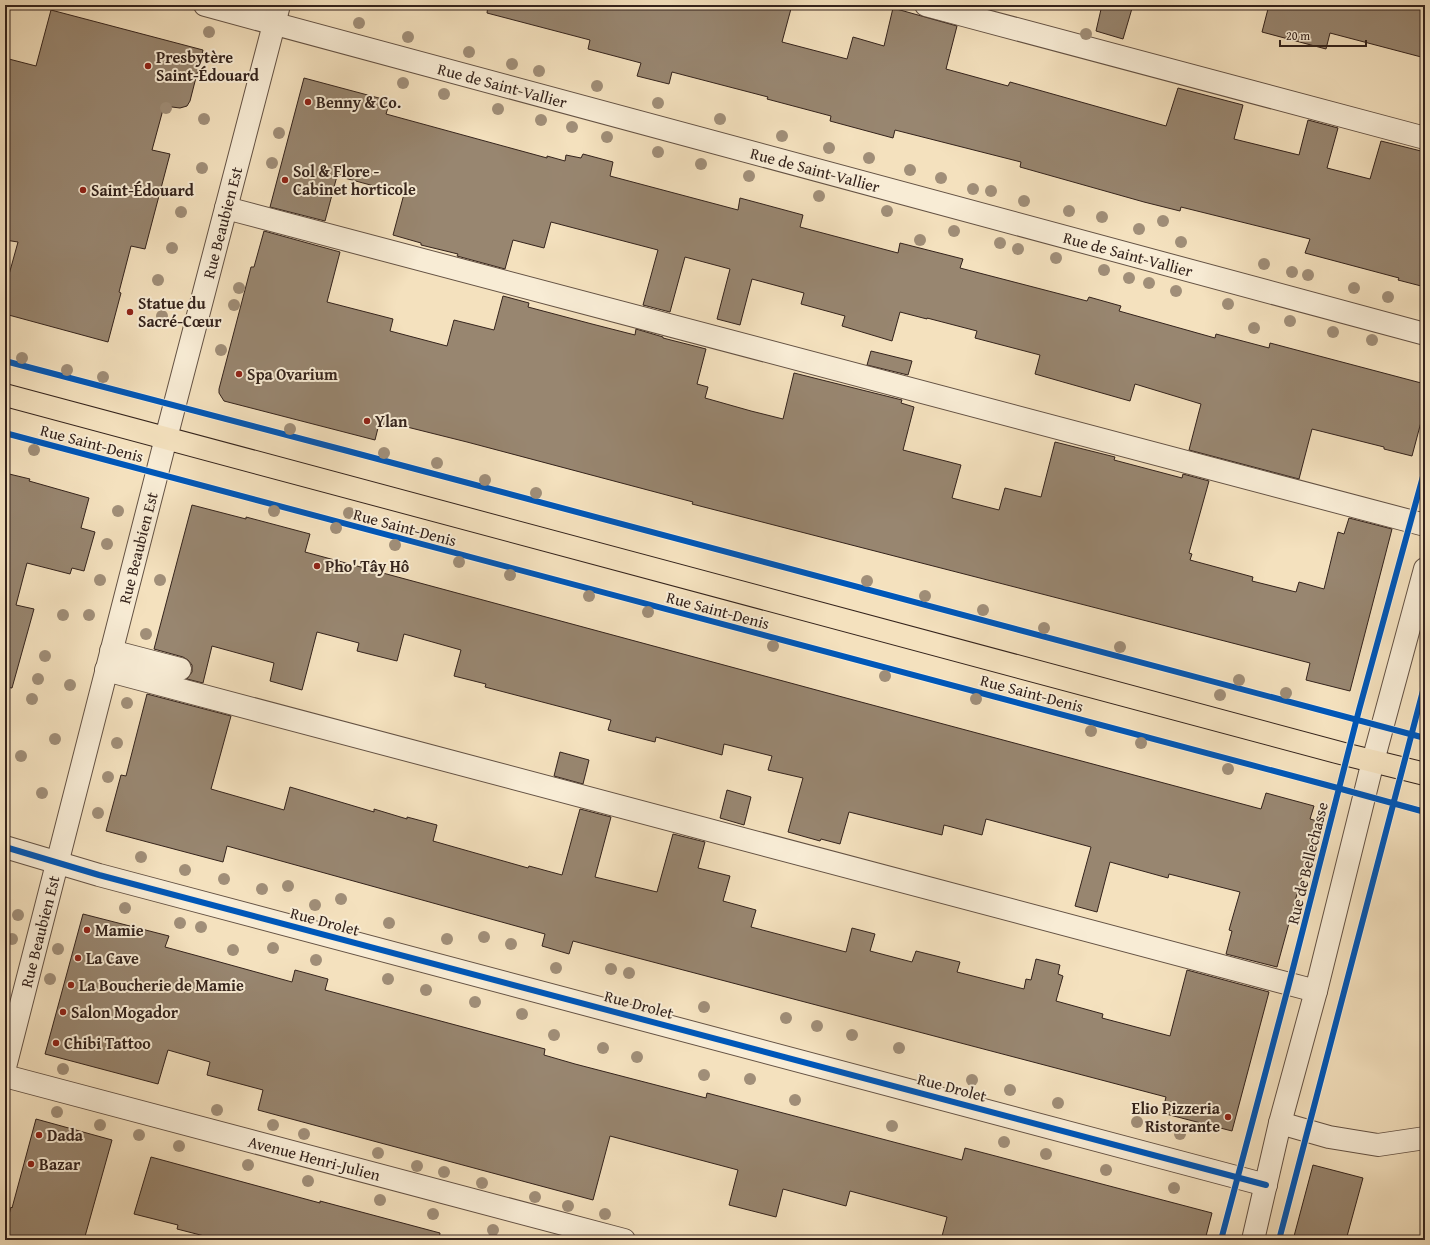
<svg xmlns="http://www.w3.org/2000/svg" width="1430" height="1245" font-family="'Gentium Book Plus',serif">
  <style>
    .building { fill: #988670; stroke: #34231c }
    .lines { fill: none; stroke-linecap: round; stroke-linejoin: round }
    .minor-casing { stroke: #645244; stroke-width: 24 }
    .major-casing { stroke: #34231c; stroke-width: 24 }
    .minor { stroke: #f8ecd5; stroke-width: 22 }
    .major { stroke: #f4e1be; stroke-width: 22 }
    .cycleway-casing { stroke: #f8ecd5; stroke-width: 8 }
    .cycleway { stroke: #0057b8; stroke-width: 6 }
    .tree { fill: #a08e78 }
    .poi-dot { fill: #8f2418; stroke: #f8ecd5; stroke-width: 1.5 }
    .labels { text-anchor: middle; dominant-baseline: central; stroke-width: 4; stroke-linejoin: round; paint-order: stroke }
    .poi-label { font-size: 16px; font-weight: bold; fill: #34231c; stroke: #f8ecd5; text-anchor: start }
    .street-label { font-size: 16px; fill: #34231c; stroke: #f8ecd5 }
  </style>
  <rect width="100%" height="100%" fill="#f4e1be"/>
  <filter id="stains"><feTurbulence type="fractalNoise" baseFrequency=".005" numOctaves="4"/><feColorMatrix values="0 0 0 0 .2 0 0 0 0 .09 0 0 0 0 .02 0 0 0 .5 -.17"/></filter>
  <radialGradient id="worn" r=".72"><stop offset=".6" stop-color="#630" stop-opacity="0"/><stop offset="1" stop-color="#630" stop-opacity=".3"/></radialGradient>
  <path class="building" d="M488 5H792L782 42 847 59 853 37 884 46 893 8 957 26 946 69 1008 86 1010 82 1166 126 1178 88 1243 105 1234 139 1299 155 1308 120 1338 128 1327 168 1370 179 1381 141 1425 152V287L1398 280 1399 278 1305 253 1310 239 1181 207 1180 211 1144 202 1020 167 1021 162 895 130 893 138 830 121 831 116 767 99 768 97 672 72 669 84 637 76 641 63 588 49 590 40 487 13Z
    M1102 5H1133L1123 39 1096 31Z
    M1269 5H1425V58L1330 33 1326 49 1262 32Z
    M51 10 203 50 190 101 187 106 180 108 164 106 152 150 170 154 145 249 131 246 119 292 121 293 108 342 5 314V289L18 242 5 240V58L36 66Z
    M304 78 390 101 386 114 547 158V156L565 161 566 155 581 158 583 154 613 162 610 176 738 210 740 198 803 215 800 227 898 253 900 243 963 259 960 268 1087 301 1089 297 1121 306 1119 311 1215 338 1216 334 1269 348 1270 343 1425 384V407L1412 456 1384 449V447L1312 429 1299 479 1189 450 1201 404 1135 384 1130 401 1035 374 1040 355 975 338 977 331 927 318V319L900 312 892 341 842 326 845 316 801 304 804 293 752 279 740 325 717 319 730 269 685 257 670 312 643 305 658 250 551 222 544 248 513 240 505 269 457 256 458 254 421 245V243L393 235 404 194 337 176 325 221 270 207Z
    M264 231 340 252 327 302 393 319 390 331 447 346 454 320 494 330 503 296 529 303 528 307 592 324 635 335 636 329 663 337V338L706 349 697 384 708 387 705 398 751 411 783 419 794 373 902 400 901 403 914 407 903 450 961 465 952 498 999 510 1005 488 1041 497 1055 442 1115 457 1114 460 1182 478 1183 474 1209 481 1189 553 1192 554 1190 560 1253 577 1252 581 1296 592 1299 582 1324 589 1338 532 1344 534 1349 518 1392 529 1350 691 1306 680 1310 663 735 515 692 504 693 502 467 442 391 423 390 427 379 424 375 440 224 401 219 393V389L251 267H254Z
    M871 351 912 361 908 375 867 365Z
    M5 473 30 479 29 481 89 498 81 528 95 532 84 571 72 568 70 574 27 563 16 605 34 609 12 688 5 687Z
    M192 505 246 519V517L310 534 305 552 846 698 1261 809 1266 793 1314 806 1310 819 1317 821 1277 967 1226 954 1232 931 1229 930 1240 892 1169 874 1168 878 1110 862 1097 912 1075 906 1091 847 986 819 982 835 944 825 942 835 849 812 840 844 821 839 820 841 788 832 803 778 768 770 772 756 724 744 722 755 656 737 655 742 608 730 611 720 485 687 486 684 454 676 461 650 404 634 397 661 357 651 359 643 317 632 302 690 270 681 274 663 212 646 203 683 187 679 192 672V665L188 660 183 657 154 649Z
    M147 694 231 716 211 789 284 810 290 787 374 812V809L407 819V817L437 825 433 841 528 868 529 866 562 875 580 809 611 817 595 877 657 892 673 834 705 842 698 868 730 876 723 901 756 910 751 927 846 952 852 928 875 934 870 951 912 962 916 951 960 962 957 972 1024 989 1026 979 1031 980 1036 959 1060 965 1058 974 1063 976 1056 1001 1103 1014 1102 1018 1170 1036 1187 970 1269 992 1232 1131 1162 1113 1166 1097 573 941 569 954 542 946 545 934 227 846 223 862 106 831 121 775 126 776Z
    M560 752 589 760 583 784 554 776Z
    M727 790 751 797 744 825 720 818Z
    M83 914 169 936 165 947 198 956 292 982 295 970 328 979 325 990 545 1049 544 1055 575 1064 706 1098 707 1093 962 1160 965 1148 1212 1213 1205 1240H941L947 1217 850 1191 846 1206 783 1189 776 1217 729 1205 738 1170 610 1136 593 1200 258 1110 263 1090 207 1075 210 1062 168 1050 158 1084 45 1054Z
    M36 1119 112 1140 84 1240H5V1230L11 1207 12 1208Z
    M151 1157 320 1203V1201L440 1233 439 1240H220L177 1229 178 1225 134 1214Z
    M1313 1165 1363 1178 1346 1240H1293Z"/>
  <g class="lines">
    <defs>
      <g id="minor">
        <path id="s1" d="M205 5 1425 334"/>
        <path d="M926 5 1425 138"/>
        <path d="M226 208 1425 525"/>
        <path d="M111 651 180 669"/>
        <path d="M106 670 1316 991"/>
        <path d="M5 847 99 875 1266 1185"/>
        <path id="s2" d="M5 1067 166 438 279 5"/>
        <path id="s3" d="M5 1076 624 1240"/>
        <path d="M1280 1123 1329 1137 1378 1145 1425 1138"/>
        <path d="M1253 1240 1280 1123 1316 991 1373 761 1425 569"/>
      </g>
      <path id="major" d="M5 395 1348 755 1425 774"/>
    </defs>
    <use href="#minor" class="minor-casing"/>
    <use href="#major" class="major-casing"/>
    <use href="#minor" class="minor"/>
    <use href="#major" class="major"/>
    <defs>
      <path id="cycleway" d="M5 361 344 450 1425 738
        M5 433 1334 787 1425 812
        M5 847 99 875 1266 1185
        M1221 1240 1289 984 1359 710 1425 469
        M1279 1240 1425 683"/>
    </defs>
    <use href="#cycleway" class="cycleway-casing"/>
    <use href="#cycleway" class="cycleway"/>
  </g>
  <g class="tree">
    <circle cx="359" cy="23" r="6"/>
    <circle cx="209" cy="32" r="6"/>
    <circle cx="1086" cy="34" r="6"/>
    <circle cx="408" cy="37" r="6"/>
    <circle cx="469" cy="52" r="6"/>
    <circle cx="512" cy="64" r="6"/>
    <circle cx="539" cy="71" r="6"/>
    <circle cx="403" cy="83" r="6"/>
    <circle cx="597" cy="86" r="6"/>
    <circle cx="444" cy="94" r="6"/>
    <circle cx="658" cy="103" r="6"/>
    <circle cx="166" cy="108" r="6"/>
    <circle cx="498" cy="109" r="6"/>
    <circle cx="204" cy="119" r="6"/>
    <circle cx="720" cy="119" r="6"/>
    <circle cx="541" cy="120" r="6"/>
    <circle cx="572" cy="127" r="6"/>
    <circle cx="279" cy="133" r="6"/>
    <circle cx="782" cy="136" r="6"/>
    <circle cx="607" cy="137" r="6"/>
    <circle cx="829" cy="148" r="6"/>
    <circle cx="658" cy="152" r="6"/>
    <circle cx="869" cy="158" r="6"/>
    <circle cx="272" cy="163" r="6"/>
    <circle cx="701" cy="164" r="6"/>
    <circle cx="202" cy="168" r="6"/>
    <circle cx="910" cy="170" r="6"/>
    <circle cx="749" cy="176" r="6"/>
    <circle cx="941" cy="178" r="6"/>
    <circle cx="973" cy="189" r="6"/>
    <circle cx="991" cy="191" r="6"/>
    <circle cx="819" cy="196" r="6"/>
    <circle cx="1024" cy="201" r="6"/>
    <circle cx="887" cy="211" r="6"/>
    <circle cx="1069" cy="211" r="6"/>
    <circle cx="181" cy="212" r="6"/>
    <circle cx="1102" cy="217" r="6"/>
    <circle cx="1163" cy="221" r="6"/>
    <circle cx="1139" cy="229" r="6"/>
    <circle cx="954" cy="231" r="6"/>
    <circle cx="920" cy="240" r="6"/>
    <circle cx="1181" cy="242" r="6"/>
    <circle cx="1000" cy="243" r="6"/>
    <circle cx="172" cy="248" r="6"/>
    <circle cx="1018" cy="249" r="6"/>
    <circle cx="1056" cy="258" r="6"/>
    <circle cx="1264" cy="264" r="6"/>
    <circle cx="1104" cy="270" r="6"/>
    <circle cx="1292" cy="272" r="6"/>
    <circle cx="1308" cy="275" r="6"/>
    <circle cx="1129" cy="278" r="6"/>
    <circle cx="158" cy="280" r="6"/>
    <circle cx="1149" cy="283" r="6"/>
    <circle cx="239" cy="288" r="6"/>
    <circle cx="1354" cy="288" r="6"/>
    <circle cx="1176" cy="291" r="6"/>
    <circle cx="1388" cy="297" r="6"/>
    <circle cx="1228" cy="304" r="6"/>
    <circle cx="234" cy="305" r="6"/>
    <circle cx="162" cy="316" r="6"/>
    <circle cx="1290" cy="321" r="6"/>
    <circle cx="1254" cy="328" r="6"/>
    <circle cx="1333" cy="332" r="6"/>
    <circle cx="1372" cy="340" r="6"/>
    <circle cx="221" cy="350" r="6"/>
    <circle cx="22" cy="358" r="6"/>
    <circle cx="67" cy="370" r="6"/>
    <circle cx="103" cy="377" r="6"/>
    <circle cx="290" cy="429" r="6"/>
    <circle cx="34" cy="450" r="6"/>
    <circle cx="384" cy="453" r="6"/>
    <circle cx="437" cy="463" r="6"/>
    <circle cx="485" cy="480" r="6"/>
    <circle cx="536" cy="493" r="6"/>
    <circle cx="118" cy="511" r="6"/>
    <circle cx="274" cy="511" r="6"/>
    <circle cx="349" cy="513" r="6"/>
    <circle cx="336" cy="528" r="6"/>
    <circle cx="107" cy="544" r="6"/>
    <circle cx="395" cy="545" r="6"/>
    <circle cx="459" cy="562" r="6"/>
    <circle cx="510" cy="575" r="6"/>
    <circle cx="100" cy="580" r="6"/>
    <circle cx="160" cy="580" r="6"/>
    <circle cx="867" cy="581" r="6"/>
    <circle cx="589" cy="596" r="6"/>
    <circle cx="925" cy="596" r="6"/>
    <circle cx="983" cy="610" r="6"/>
    <circle cx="648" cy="612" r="6"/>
    <circle cx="63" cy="615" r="6"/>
    <circle cx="89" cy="615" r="6"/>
    <circle cx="1044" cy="628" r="6"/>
    <circle cx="146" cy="634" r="6"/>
    <circle cx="773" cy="646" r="6"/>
    <circle cx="1120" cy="647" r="6"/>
    <circle cx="45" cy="656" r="6"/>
    <circle cx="885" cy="676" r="6"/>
    <circle cx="38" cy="679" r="6"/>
    <circle cx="1239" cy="680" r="6"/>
    <circle cx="70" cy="685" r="6"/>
    <circle cx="1286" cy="693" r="6"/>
    <circle cx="1220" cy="695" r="6"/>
    <circle cx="32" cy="699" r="6"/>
    <circle cx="976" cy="699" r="6"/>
    <circle cx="127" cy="703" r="6"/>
    <circle cx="1091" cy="731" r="6"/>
    <circle cx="55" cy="739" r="6"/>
    <circle cx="117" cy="743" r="6"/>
    <circle cx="1141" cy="743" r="6"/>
    <circle cx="21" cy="756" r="6"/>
    <circle cx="1228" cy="769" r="6"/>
    <circle cx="108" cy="777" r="6"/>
    <circle cx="42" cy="793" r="6"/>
    <circle cx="98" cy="813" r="6"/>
    <circle cx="141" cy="857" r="6"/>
    <circle cx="185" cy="870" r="6"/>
    <circle cx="224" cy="879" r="6"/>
    <circle cx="288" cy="886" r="6"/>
    <circle cx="262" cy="889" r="6"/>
    <circle cx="341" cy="899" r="6"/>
    <circle cx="315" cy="905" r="6"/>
    <circle cx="125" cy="908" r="6"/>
    <circle cx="18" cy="915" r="6"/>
    <circle cx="180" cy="923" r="6"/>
    <circle cx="389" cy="923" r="6"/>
    <circle cx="201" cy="927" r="6"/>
    <circle cx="484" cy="937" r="6"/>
    <circle cx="12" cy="939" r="6"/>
    <circle cx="447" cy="939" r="6"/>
    <circle cx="511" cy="944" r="6"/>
    <circle cx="273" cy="948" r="6"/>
    <circle cx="58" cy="949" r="6"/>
    <circle cx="233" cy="950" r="6"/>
    <circle cx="316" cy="960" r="6"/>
    <circle cx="556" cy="968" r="6"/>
    <circle cx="611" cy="969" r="6"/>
    <circle cx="629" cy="973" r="6"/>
    <circle cx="50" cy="979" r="6"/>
    <circle cx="388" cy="979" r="6"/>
    <circle cx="426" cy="990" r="6"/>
    <circle cx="475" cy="1002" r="6"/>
    <circle cx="704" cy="1007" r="6"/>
    <circle cx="522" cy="1014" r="6"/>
    <circle cx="786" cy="1018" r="6"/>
    <circle cx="817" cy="1026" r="6"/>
    <circle cx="554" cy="1035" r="6"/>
    <circle cx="852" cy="1035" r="6"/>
    <circle cx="603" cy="1048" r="6"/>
    <circle cx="899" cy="1048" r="6"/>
    <circle cx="637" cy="1057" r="6"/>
    <circle cx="63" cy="1069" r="6"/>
    <circle cx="704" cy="1075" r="6"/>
    <circle cx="750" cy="1079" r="6"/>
    <circle cx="972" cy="1080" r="6"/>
    <circle cx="1010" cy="1090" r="6"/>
    <circle cx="795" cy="1100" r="6"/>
    <circle cx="1058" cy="1103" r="6"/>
    <circle cx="217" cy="1110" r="6"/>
    <circle cx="57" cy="1112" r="6"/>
    <circle cx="1137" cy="1122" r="6"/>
    <circle cx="100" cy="1125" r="6"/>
    <circle cx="273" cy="1125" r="6"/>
    <circle cx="892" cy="1126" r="6"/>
    <circle cx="304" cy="1134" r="6"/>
    <circle cx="1180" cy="1134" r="6"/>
    <circle cx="139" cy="1135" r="6"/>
    <circle cx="1004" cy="1142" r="6"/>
    <circle cx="179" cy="1146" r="6"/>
    <circle cx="378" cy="1153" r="6"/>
    <circle cx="1046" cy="1154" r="6"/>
    <circle cx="248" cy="1165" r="6"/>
    <circle cx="417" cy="1166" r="6"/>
    <circle cx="1106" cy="1170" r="6"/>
    <circle cx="444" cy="1172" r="6"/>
    <circle cx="308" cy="1181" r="6"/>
    <circle cx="482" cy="1183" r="6"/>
    <circle cx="1174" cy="1188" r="6"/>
    <circle cx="535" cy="1197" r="6"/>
    <circle cx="380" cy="1200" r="6"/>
    <circle cx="568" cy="1206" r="6"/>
    <circle cx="433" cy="1214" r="6"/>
    <circle cx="605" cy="1214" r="6"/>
    <circle cx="493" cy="1230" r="6"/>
  </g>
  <g class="poi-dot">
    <circle cx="148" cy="66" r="4"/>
    <circle cx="308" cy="102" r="4"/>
    <circle cx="285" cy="180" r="4"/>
    <circle cx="83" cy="190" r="4"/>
    <circle cx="130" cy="312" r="4"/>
    <circle cx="239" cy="374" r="4"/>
    <circle cx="367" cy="421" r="4"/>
    <circle cx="317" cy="566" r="4"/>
    <circle cx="87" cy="930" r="4"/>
    <circle cx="78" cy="958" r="4"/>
    <circle cx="71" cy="985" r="4"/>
    <circle cx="63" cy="1012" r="4"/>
    <circle cx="56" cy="1043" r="4"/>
    <circle cx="1228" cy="1117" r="4"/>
    <circle cx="39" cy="1135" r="4"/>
    <circle cx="31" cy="1164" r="4"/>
  </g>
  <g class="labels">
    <g class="poi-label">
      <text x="156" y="57">Presbytère<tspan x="156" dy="18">Saint-Édouard</tspan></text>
      <text x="316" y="102">Benny &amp; Co.</text>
      <text x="293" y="171">Sol &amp; Flore -<tspan x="293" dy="18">Cabinet horticole</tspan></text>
      <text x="91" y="190">Saint-Édouard</text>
      <text x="138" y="303">Statue du<tspan x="138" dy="18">Sacré-Cœur</tspan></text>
      <text x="247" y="374">Spa Ovarium</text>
      <text x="375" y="421">Ylan</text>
      <text x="325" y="566">Pho' Tây Hô</text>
      <text x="95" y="930">Mamie</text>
      <text x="86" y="958">La Cave</text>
      <text x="79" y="985">La Boucherie de Mamie</text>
      <text x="71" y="1012">Salon Mogador</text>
      <text x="64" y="1043">Chibi Tattoo</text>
      <text x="1220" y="1108" text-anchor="end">Elio Pizzeria<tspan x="1220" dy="18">Ristorante</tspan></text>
      <text x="47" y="1135">Dada</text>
      <text x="39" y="1164">Bazar</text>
    </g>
    <g class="street-label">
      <text stroke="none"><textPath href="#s1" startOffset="308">Rue de Saint-Vallier</textPath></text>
      <text stroke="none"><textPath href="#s1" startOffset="632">Rue de Saint-Vallier</textPath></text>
      <text stroke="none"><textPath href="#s2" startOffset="872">Rue Beaubien Est</textPath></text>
      <text stroke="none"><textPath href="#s1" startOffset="956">Rue de Saint-Vallier</textPath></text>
      <text transform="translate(92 443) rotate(15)">Rue Saint-Denis</text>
      <text transform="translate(405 527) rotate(15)">Rue Saint-Denis</text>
      <text stroke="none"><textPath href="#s2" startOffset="536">Rue Beaubien Est</textPath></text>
      <text transform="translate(718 610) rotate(15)">Rue Saint-Denis</text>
      <text transform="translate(1032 693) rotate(15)">Rue Saint-Denis</text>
      <text transform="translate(1307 863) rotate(-76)">Rue de Bellechasse</text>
      <text transform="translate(325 921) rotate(15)">Rue Drolet</text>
      <text stroke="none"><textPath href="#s2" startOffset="140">Rue Beaubien Est</textPath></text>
      <text transform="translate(639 1004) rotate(15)">Rue Drolet</text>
      <text transform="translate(952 1087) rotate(15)">Rue Drolet</text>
      <text stroke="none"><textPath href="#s3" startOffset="320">Avenue Henri-Julien</textPath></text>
    </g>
  </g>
  <rect width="1430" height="1245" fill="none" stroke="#f4e1be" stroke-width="20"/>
  <rect x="6" y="6" width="1418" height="1233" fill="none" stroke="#34231c" stroke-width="2"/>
  <rect x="10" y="10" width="1410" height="1225" fill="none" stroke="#34231c"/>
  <path d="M1280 40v6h86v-6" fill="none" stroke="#34231c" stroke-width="2"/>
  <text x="1286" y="40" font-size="12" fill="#34231c" stroke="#f8ecd5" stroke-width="3" paint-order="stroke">20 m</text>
  <rect width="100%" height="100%" filter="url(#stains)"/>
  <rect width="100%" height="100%" fill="url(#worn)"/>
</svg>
